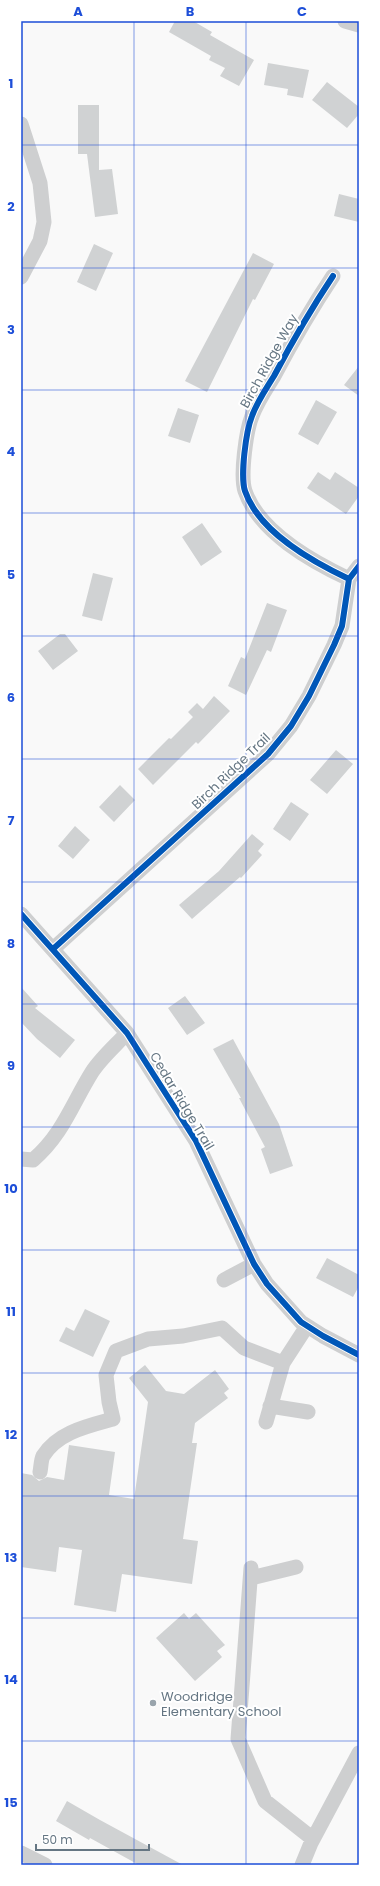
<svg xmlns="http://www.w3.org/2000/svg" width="380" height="1886" font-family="Poppins,sans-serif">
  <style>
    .building { fill: #d0d2d3 }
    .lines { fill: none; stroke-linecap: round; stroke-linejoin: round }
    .minor { stroke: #cecfd0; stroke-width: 15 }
    .cycleway-casing { stroke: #fff; stroke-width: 8 }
    .cycleway { stroke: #0057b8; stroke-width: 6 }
    .grid { fill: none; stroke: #1d4ed8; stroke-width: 1; stroke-opacity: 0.55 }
    .poi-dot { fill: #99a4ac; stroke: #fff; stroke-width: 1.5 }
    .labels { text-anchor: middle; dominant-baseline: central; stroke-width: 4; stroke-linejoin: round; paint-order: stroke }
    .street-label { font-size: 13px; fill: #657683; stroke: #fff }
    .poi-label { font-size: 13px; fill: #657683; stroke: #fff; text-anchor: start }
    .neatline { fill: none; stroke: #1d4ed8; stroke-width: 1.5 }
    .grid-label { font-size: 13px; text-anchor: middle; font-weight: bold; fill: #1d4ed8 }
  </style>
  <rect width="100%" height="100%" fill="#f9f9f9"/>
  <path class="building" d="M175 21H193L212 32 210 35 254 60 239 86 220 76 225 68 209 60 211 56 169 32Z
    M268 63 309 70 303 98 287 95 288 89 264 85Z
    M327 82 359 107V114L347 128 312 100Z
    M78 105H99V170L112 169 118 214 95 217 87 154H78Z
    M339 194 359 199V222L334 216Z
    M94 244 113 253 96 291 77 282Z
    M253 253 274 264 255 300 253 299 207 392 185 381Z
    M359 366V396L344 385Z
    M316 400 337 412 318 445 298 434Z
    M178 408 199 415 190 443 168 436Z
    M318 472 330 480 335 472 359 488V496L346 514 307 488Z
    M202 523 222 552 201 566 182 537Z
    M93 573 113 578 102 621 82 616Z
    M267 603 287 610 271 652 267 650 246 695 228 686 241 657 245 659Z
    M60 634H65L78 651 53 670 38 651Z
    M214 696 230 711 198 744 196 742 153 785 138 769 169 738 171 739 193 717 188 712 197 703 203 709Z
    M336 750 353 764 327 794 310 780Z
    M120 785 135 800 114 822 99 807Z
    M291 802 309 814 290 841 273 829Z
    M75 826 90 840 73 859 58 846Z
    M252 834 264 844 258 851 262 855 241 878 240 877 192 919 179 905 219 871Z
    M21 987 38 1006 35 1008 75 1040 60 1058 37 1039 21 1022Z
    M185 996 205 1023 187 1035 168 1008Z
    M233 1039 279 1124 293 1166 270 1174 261 1149 265 1147 239 1098H241L213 1049Z
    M327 1258 359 1275V1286L353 1297 316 1278Z
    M85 1309 110 1321 93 1357 59 1341 66 1327 74 1331Z
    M145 1365 166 1391 184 1394 215 1370 229 1389 224 1393 228 1398 195 1423 192 1443H197L183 1539 198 1541 192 1584 122 1574 116 1612 74 1605 82 1550 59 1547 56 1572 21 1567V1473L32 1475 39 1481 47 1477 64 1480 69 1445 115 1452 109 1495 134 1499 148 1402 129 1378Z
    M184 1613 189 1619 196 1613 225 1645 217 1651 222 1657 195 1681 156 1638Z
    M67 1801 100 1820 183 1865H139L90 1838 89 1840 56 1821Z"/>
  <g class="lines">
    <path class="minor" d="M345 21 359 25
      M21 124 40 183 44 222 40 241 21 277
      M333 276C311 309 292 342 274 376 266 389 257 402 252 416 246 431 240 476 245 491 259 532 311 561 349 579
      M21 914 127 1033 196 1141 254 1264 267 1284 301 1322 323 1336 359 1355
      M53 949 268 754 291 726 309 696 334 645 342 626 349 579 359 566
      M21 1159 33 1160C63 1134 72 1104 92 1072 101 1058 116 1045 127 1033
      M224 1280 254 1264
      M270 1406 308 1412
      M266 1422 283 1363 307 1326
      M40 1472C41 1467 41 1460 43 1456 58 1432 88 1426 113 1419L109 1402 106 1375 116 1351 148 1339 183 1336 222 1328 244 1348 283 1363
      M251 1568 238 1739 265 1801 313 1839
      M251 1578 296 1567
      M21 1853 45 1865
      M302 1865 311 1843 359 1753"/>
    <defs>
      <path id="cycleway" d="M333 276C311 309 292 342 274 376 266 389 257 402 252 416 246 431 240 476 245 491 259 532 311 561 349 579
        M21 914 127 1033 196 1141 254 1264 267 1284 301 1322 323 1336 359 1355
        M53 949 268 754 291 726 309 696 334 645 342 626 349 579 359 566"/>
    </defs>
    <use href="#cycleway" class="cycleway-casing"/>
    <use href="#cycleway" class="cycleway"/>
  </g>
  <path class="grid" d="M134 21V1865M246 21V1865M21 145H359M21 268H359M21 390H359M21 513H359M21 636H359M21 759H359M21 882H359M21 1004H359M21 1127H359M21 1250H359M21 1373H359M21 1496H359M21 1618H359M21 1741H359"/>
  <circle class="poi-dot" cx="153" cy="1703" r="4"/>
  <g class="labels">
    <g class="street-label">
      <text transform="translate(269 361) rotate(-61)">Birch Ridge Way</text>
      <text transform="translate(231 771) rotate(-44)">Birch Ridge Trail</text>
      <text transform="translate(182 1101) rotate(59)">Cedar Ridge Trail</text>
    </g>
    <g class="poi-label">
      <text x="161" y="1696">Woodridge<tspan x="161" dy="15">Elementary School</tspan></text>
    </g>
  </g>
  <rect width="380" height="1886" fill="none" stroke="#ffffff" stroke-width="44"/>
  <path d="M36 1844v6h113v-6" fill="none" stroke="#657683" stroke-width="2"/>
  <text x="42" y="1844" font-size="12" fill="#657683" stroke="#ffffff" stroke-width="3" paint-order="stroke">50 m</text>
  <rect x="22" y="22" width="336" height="1842" class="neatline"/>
  <g class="grid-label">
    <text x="78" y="16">A</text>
    <text x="190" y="16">B</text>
    <text x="302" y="16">C</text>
    <text x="11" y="88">1</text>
    <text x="11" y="211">2</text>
    <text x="11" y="334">3</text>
    <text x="11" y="456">4</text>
    <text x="11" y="579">5</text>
    <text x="11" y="702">6</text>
    <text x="11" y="825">7</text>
    <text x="11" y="948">8</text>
    <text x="11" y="1070">9</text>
    <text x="11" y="1193">10</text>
    <text x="11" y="1316">11</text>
    <text x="11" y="1439">12</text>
    <text x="11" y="1562">13</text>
    <text x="11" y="1684">14</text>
    <text x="11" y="1807">15</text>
  </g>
</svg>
